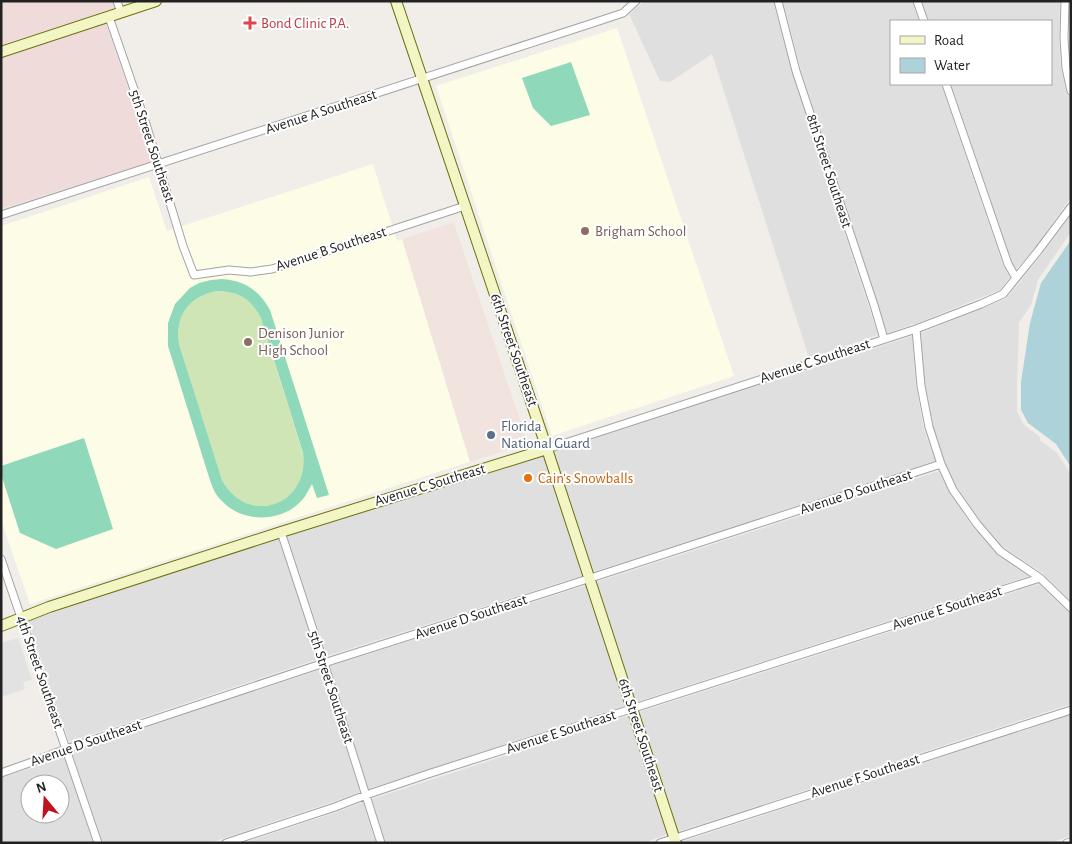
<svg xmlns="http://www.w3.org/2000/svg" width="1072" height="844" font-family="'Alegreya Sans',sans-serif">
  <style>
    .residential { fill: #e0dfdf; fill-rule: evenodd }
    .commercial { fill: #f0dbdb }
    .education { fill: #fdfce7 }
    .military { fill: #f1e3de }
    .grass { fill: #cfe5b5 }
    .pitch { fill: #8fd8b9; fill-rule: evenodd }
    .parking { fill: #e2e2e2 }
    .water { fill: #aed2da }
    .lines { fill: none; stroke-linecap: round; stroke-linejoin: round }
    .street-casing { stroke: #a3a3a3; stroke-width: 9 }
    .secondary-casing { stroke: #6b7110; stroke-width: 12 }
    .street { stroke: #fff; stroke-width: 7 }
    .secondary { stroke: #f4f5c4; stroke-width: 10 }
    .health-dot { fill: #e0444e; stroke: #fff; stroke-width: 2 }
    .education-dot { fill: #8d6e63; stroke: #fff; stroke-width: 2 }
    .service-dot { fill: #5c6f8a; stroke: #fff; stroke-width: 2 }
    .food-dot { fill: #e8710a; stroke: #fff; stroke-width: 2 }
    .labels { text-anchor: middle; dominant-baseline: central; stroke-width: 4; stroke-linejoin: round; paint-order: stroke }
    .health-label { font-size: 15px; fill: #be3a42; stroke: #fff; text-anchor: start }
    .street-label { font-size: 15px; fill: #222; stroke: #fff }
    .education-label { font-size: 15px; fill: #785e54; stroke: #fff; text-anchor: start }
    .service-label { font-size: 15px; fill: #4e5e75; stroke: #fff; text-anchor: start }
    .food-label { font-size: 15px; fill: #c56008; stroke: #fff; text-anchor: start }
  </style>
  <rect width="100%" height="100%" fill="#f1eee9"/>
  <path class="residential" d="M645 1H773L792 73 878 335 809 358 712 54 670 82 660 81 629 14Z
    M783 1H912L919 21H891V84H941L1003 265 1010 277 1000 290 915 324H911V325L887 333 801 70Z
    M922 1H1060L1059 38 1061 68 1066 92 1071 99V197L1035 248 1016 269 1012 262 951 84H1051V21H929Z
    M1071 215V232L1038 280 1031 305 1019 323 1017 382V411L1024 425 1039 436 1041 441 1056 452 1071 474V601L1044 575 1043 572H1041L1003 547 980 521 957 488 945 463 933 426 925 386 921 333 1005 299 1022 280V279L1042 254Z
    M912 336 916 386 920 408 924 429 935 461 593 572 553 452Z
    M544 455 584 575 327 656 287 535Z
    M939 471 950 493 973 527 997 554 1029 576 636 702 596 582Z
    M278 538 318 659 69 742 28 621 48 613Z
    M1039 584 1071 615V704L677 832 639 712Z
    M587 585 627 705 368 789 330 666Z
    M321 669 360 792 333 802 209 843H103L72 752Z
    M630 715 668 834 643 843H385L372 799Z
    M1071 715V836L1049 843H681V842Z
    M64 755 93 843H1V778L34 767ZM30 784H60V814H30Z
    M363 802 376 843H243L337 812Z"/>
  <path class="commercial" d="M1 1H112L115 9 1 46Z
    M106 23 153 161 1 209V57Z"/>
  <path class="education" d="M617 28 734 376 552 436 436 86Z
    M373 164 397 241 454 222 528 443 30 604 1 520V226L149 177 167 231Z"/>
  <path class="military" d="M454 222 528 443 470 462 402 239Z"/>
  <path class="grass" d="M217 291C240 292 250 298 261 318L303 454C310 506 247 527 222 480L179 344C175 316 189 296 217 291Z"/>
  <path class="pitch" d="M571 62 590 115 551 126 533 108 522 78Z
    M222 279C245 281 259 290 270 310L329 495 317 498 312 484C308 491 305 498 299 503 279 523 241 522 222 501 215 495 212 486 209 477L168 346V323L175 304 190 288 199 283 211 280ZM217 291C240 292 250 298 261 318L303 453C310 506 247 527 222 480L179 344C175 316 189 296 217 291Z
    M84 438 113 529 56 549 20 533 1 474V466Z"/>
  <path class="parking" d="M18 638 32 680 23 682 25 689 1 697V643Z"/>
  <path class="water" d="M1071 240V467L1056 444 1028 423 1021 410V382L1030 323 1041 283Z"/>
  <g class="lines">
    <defs>
      <path id="street" d="M117 1 121 13
        M778 1 796 71 874 305 884 339
        M917 1 924 21
        M1065 1 1064 38 1066 68 1071 91
        M109 17 146 124 183 246 194 275 229 270 251 272 272 269 465 206
        M946 84 1008 264 1016 278
        M1 215 593 23 623 13 636 1
        M916 329 921 386 929 427 941 464 953 490 977 524 1000 551 1040 578 1071 608
        M547 449 916 329 981 304 1003 294 1038 251 1071 207
        M281 532 324 663 381 843
        M1 559 98 843
        M1 773 32 762 66 749 324 663 560 588 941 464
        M226 843 335 807 366 795 428 774 1040 578
        M660 843 1071 710
        M1067 843 1071 842"/>
      <path id="secondary" d="M396 1 547 449 676 843
        M1 52 156 1
        M1 626 49 607 281 532 547 449"/>
    </defs>
    <use href="#street" class="street-casing"/>
    <use href="#secondary" class="secondary-casing"/>
    <use href="#street" class="street"/>
    <use href="#secondary" class="secondary"/>
  </g>
  <path class="health-dot" d="M247.5 15.5h5v5h5v5h-5v5h-5v-5h-5v-5h5z"/>
  <g class="education-dot">
    <circle cx="585" cy="231" r="5"/>
    <circle cx="248" cy="342" r="5"/>
  </g>
  <circle class="service-dot" cx="491" cy="435" r="5"/>
  <circle class="food-dot" cx="528" cy="478" r="5"/>
  <g class="labels">
    <g class="health-label">
      <text x="261" y="23">Bond Clinic P.A.</text>
    </g>
    <g class="street-label">
      <text transform="translate(321 112) rotate(-18)">Avenue A Southeast</text>
      <text transform="translate(152 146) rotate(72)">5th Street Southeast</text>
      <text transform="translate(829 171) rotate(72)">8th Street Southeast</text>
      <text transform="translate(331 249) rotate(-18)">Avenue B Southeast</text>
      <text transform="translate(514 350) rotate(71)">6th Street Southeast</text>
      <text transform="translate(815 361) rotate(-18)">Avenue C Southeast</text>
      <text transform="translate(430 485) rotate(-17)">Avenue C Southeast</text>
      <text transform="translate(856 492) rotate(-18)">Avenue D Southeast</text>
      <text transform="translate(947 608) rotate(-18)">Avenue E Southeast</text>
      <text transform="translate(471 617) rotate(-18)">Avenue D Southeast</text>
      <text transform="translate(40 672) rotate(71)">4th Street Southeast</text>
      <text transform="translate(331 687) rotate(72)">5th Street Southeast</text>
      <text transform="translate(561 732) rotate(-18)">Avenue E Southeast</text>
      <text transform="translate(641 735) rotate(72)">6th Street Southeast</text>
      <text transform="translate(86 743) rotate(-19)">Avenue D Southeast</text>
      <text transform="translate(865 776) rotate(-18)">Avenue F Southeast</text>
    </g>
    <g class="education-label">
      <text x="595" y="231">Brigham School</text>
      <text x="258" y="333">Denison Junior<tspan x="258" dy="17">High School</tspan></text>
    </g>
    <g class="service-label">
      <text x="501" y="426">Florida<tspan x="501" dy="17">National Guard</tspan></text>
    </g>
    <g class="food-label">
      <text x="538" y="478">Cain's Snowballs</text>
    </g>
  </g>
  <rect width="1072" height="844" fill="none" stroke="#222222" stroke-width="5"/>
  <rect x="890" y="20" width="162" height="65" fill="#ffffff" stroke="#a7a7a7"/>
  <rect x="900" y="36" width="25" height="8" fill="#f4f5c4" stroke="#a7a7a7"/>
  <text x="934" y="45" font-size="15" fill="#222222">Road</text>
  <rect x="900" y="58" width="25" height="15" fill="#aed2da" stroke="#a7a7a7"/>
  <text x="934" y="70" font-size="15" fill="#222222">Water</text>
  <g transform="translate(45 799) rotate(342)"><circle r="24" fill="#ffffff" stroke="#a7a7a7"/>
  <path d="M0-4L9 19L0 12L-9 19Z" fill="#c0131b"/>
  <text y="-8" font-size="14" font-weight="bold" text-anchor="middle" fill="#222222">N</text>
  </g>
</svg>
